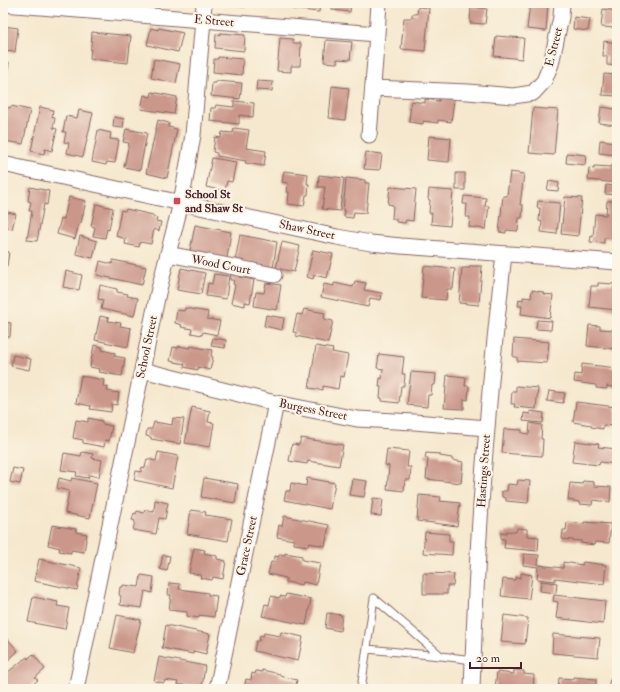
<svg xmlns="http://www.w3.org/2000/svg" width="620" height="692" font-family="'IM FELL Double Pica',serif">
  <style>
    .building { fill: #ca978a }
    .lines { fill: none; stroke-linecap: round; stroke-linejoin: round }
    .service-casing { stroke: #866564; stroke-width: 9 }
    .minor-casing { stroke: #866564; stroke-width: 17 }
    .service { stroke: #fff; stroke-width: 7 }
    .minor { stroke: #fff; stroke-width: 15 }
    .poi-dot { fill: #d1495b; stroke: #fcf5e5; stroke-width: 1.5 }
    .labels { text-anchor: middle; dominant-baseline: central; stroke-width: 4; stroke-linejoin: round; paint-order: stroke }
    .street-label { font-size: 12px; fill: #4a1f2b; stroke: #fcf5e5 }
    .poi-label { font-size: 12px; font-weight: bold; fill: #4a1f2b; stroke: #fcf5e5; text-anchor: start }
  </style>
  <rect width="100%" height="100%" fill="#fcf5e5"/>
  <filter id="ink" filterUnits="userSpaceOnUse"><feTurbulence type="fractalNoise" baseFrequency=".025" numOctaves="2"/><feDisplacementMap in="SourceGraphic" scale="8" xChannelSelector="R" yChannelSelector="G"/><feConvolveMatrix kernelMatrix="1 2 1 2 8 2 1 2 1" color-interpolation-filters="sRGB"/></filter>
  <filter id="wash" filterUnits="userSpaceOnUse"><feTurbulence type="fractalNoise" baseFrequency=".012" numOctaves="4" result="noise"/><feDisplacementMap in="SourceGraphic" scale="16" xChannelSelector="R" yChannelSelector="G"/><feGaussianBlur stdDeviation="0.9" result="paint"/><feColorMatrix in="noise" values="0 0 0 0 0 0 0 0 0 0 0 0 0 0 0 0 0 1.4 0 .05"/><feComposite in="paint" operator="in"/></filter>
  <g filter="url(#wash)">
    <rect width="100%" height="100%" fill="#f5e8ce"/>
    <g id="blocks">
      <path class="building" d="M219 3H246V7L219 4Z
        M270 3H286V6L270 5Z
        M293 3H320L319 12 292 9Z
        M333 3H351L350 12 332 10Z
        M530 3H548L546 31 527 29Z
        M418 7 429 8 425 51 401 49 404 18H412V14H417Z
        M471 7 487 9 485 24 470 23Z
        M603 9 617 11V28L601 27Z
        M574 17 590 19 588 31 573 29Z
        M3 26 18 28 15 52 3 51Z
        M151 28 158 30 159 28 183 33 178 52 147 45Z
        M92 32 131 36 128 63 90 59Z
        M220 33 245 35 244 51 215 48 216 34 220 35Z
        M496 36 524 38 522 59 494 56Z
        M280 38 293 39V43H301L300 66H291V72L277 71Z
        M326 40 352 42 350 60 337 59V63L324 62Z
        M604 41 617 43V66L607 65V56H603Z
        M218 57 243 59 242 75 213 72 214 59H218Z
        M154 59 180 64 176 83 151 78Z
        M3 62H9L6 83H3Z
        M604 74 617 75V96L602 95Z
        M216 81 242 83 240 99 211 96 212 83H216Z
        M257 81 273 82 272 91 256 90Z
        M332 86 349 88 345 120 329 118Z
        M152 92 177 97 174 114 141 109 144 95 151 97Z
        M439 98 454 100 451 122 438 120V123L423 121V124L409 122 411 101 425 103V99L439 101Z
        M234 101 254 103 253 117 239 115V124L210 121 211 108H215L216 105 234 107Z
        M11 106 30 110 23 144 4 141 6 129 3 128 5 121H3V107L10 108Z
        M40 107 53 110 52 117 55 118 53 128 57 129 52 151 45 149 44 154 31 151Z
        M601 107 617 109V125L599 123Z
        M533 108 558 110 554 155 529 153Z
        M79 110 93 113 83 157 67 153 69 143 64 142 66 132H63L66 116 77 118Z
        M114 117 124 119 123 128 113 127Z
        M158 120 169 123 168 127 177 129 167 178 146 173Z
        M234 128 249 130 246 148 266 151 264 166 245 163 246 161 217 156V153L213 152 215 137 221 138 222 132 233 133Z
        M126 129 147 133 140 170 124 167 129 143 123 142Z
        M98 130 111 133 110 139 119 140 115 163 107 162 106 165 92 162Z
        M429 136 451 138 449 162 427 160Z
        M600 140 617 142V155L599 153Z
        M366 152 382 154 380 170 364 169Z
        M567 153 586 155 585 165 566 163Z
        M212 158 236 162 232 182 227 181 225 191 206 187Z
        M612 165H617V183L588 180 589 168 594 169V166L612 167Z
        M284 171 308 174 307 184H309L308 195H306L304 206 288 204 289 192H287L288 183 282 182Z
        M510 172 524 174 520 205H523L522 218H519L518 231 506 230V233L499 232 503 196H507Z
        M456 173H465V190H456Z
        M319 175 344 178 340 211 322 209 325 187H318Z
        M346 178 365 180V183H369L366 213 354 212 353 218 344 217 345 211H343Z
        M549 181 559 183 558 191 547 190Z
        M606 185 617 186V195L605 194Z
        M30 187 49 191 47 205 44 204 37 241 27 240 32 211H29L31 202 28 201Z
        M390 187 416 189 413 221 406 220 405 223 396 222V219H392L393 205 388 204Z
        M429 189 453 191 450 226 431 224 432 213H429L430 200 428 199Z
        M464 196 486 198 485 206H489L486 229 469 227 470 217H466L467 204H463Z
        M69 197 86 201 81 223H79L75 239 57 234 61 218 64 219Z
        M565 197 582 198 578 236 561 234Z
        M538 201 560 203 557 234 541 232 542 222 539 221 540 208H537Z
        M607 201H617V239L604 238V243L590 242 591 236 593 237 595 214 606 215Z
        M96 204 113 208 109 230 107 229 105 238 93 236 95 227 91 226Z
        M126 209 153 215V217L157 218 156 221 161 222 159 231 154 229 151 244 140 242 139 247 125 244 126 239 116 236 121 210 125 211Z
        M3 211 16 214 12 229 3 227Z
        M195 225 231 232 227 258 212 255 211 258 190 251Z
        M240 235 277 242 273 268 235 261Z
        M80 236 97 241 93 258 76 254Z
        M282 242 300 246 294 272 276 268Z
        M313 250 333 254 327 278 314 275 313 279 307 277Z
        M3 252H9L7 266 3 265Z
        M113 260 146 267 142 285 97 275 100 261 112 264Z
        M424 266 455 269 453 289H447L446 300 421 298Z
        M471 266H482L479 305 459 303 462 268H470Z
        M181 268 205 273 201 294 177 290Z
        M66 271 82 275 79 290 63 287Z
        M231 273 240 274 239 277 254 280 250 303 245 302V306L231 303 235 285 233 284 234 280H230Z
        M214 274 229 276 226 299 206 296 208 283 212 284Z
        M355 281 366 283 364 290 382 293 381 300 370 298 368 307 321 297 324 284 334 286V283L353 287Z
        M266 283 281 285 277 310 254 306 256 292 264 293Z
        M598 283 614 284V290H617V310L589 307 591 286H598Z
        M100 285 117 289V292L128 294 127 296 138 298 134 316 101 309 103 300 98 299Z
        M532 290 543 292V294L553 295 550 318 521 314 522 306H518L519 299 523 300V297L531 298Z
        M185 308 208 312 207 319 220 321 217 335 203 332 202 335 191 333 192 329 181 327 182 325 175 323 177 310 184 311Z
        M304 309 325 313 324 319 333 321 328 343 296 336 297 333 293 332 297 314 302 315Z
        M266 315 284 318 282 330 264 326Z
        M100 316 109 318 108 321 121 323 120 326 131 328 128 347 95 340Z
        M537 320 552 321 551 330 536 329Z
        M3 322 11 323 10 337 3 336Z
        M589 325 600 326V329L617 330V349L587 346Z
        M213 338 226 340 225 348 211 346Z
        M514 339 549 342 547 363 517 361V357H513Z
        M94 345 102 347V350L115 353 114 356 125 358 122 376 99 372 100 369 90 367Z
        M178 346 190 348V346L212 350 211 356 213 357 210 370 198 367V370L184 367 185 364 170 361 173 347 178 348Z
        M316 346 333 349 332 352 348 355 344 377 340 376 338 389 323 386V390L309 388Z
        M379 354 404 357 402 374H405L404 386H401L399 403 382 401V398H380L381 387H379L380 378 382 379 383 369 377 368Z
        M13 355 31 359 29 370 11 366Z
        M582 364 617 368V388L607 386V389L596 388V385L574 382 575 374 581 375Z
        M411 372 436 374 435 385H432L431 395H428L427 407 407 405Z
        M447 375 466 377 465 386H469L468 400 464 399V409L444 408Z
        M81 376 104 380 103 386 108 387 107 391 119 393 117 405 112 404 111 412 90 409 91 406 76 403Z
        M516 386 538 388 536 409 514 407 515 404H511L512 391H516Z
        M549 391 565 393 563 403 547 401Z
        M576 402 616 407 614 426 603 425V429L591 427V425L573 422Z
        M192 407 210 411 208 422 214 423 210 447 185 443Z
        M530 411 544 413 543 423 523 421 524 413 530 414Z
        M88 418 102 421V424L112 426 109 441 105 440 104 447 83 443V440L73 438 76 420 88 422Z
        M173 418 184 419 180 444 151 439V437L146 436 147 429H152L154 422 172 425Z
        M530 423 542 425 541 439H543L542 456 502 453 504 429 522 430V433L529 434Z
        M301 438 343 445 339 466 308 461 307 464 289 461 292 444 299 445Z
        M575 441 599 444 598 447 617 449 616 464 600 462 599 465 572 462Z
        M387 449 409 451 407 467H411L410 480H405L404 491 387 489 389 466 385 465Z
        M82 452 93 454 92 458 102 460 99 477 89 475 88 478 76 476 77 472 61 470 64 453 81 456Z
        M158 452 178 456 172 488 134 480 136 471 141 472 142 467 145 468 147 459 156 461Z
        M426 453 440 454V456L452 458V460L463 462 461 483 426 479 428 458H425Z
        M13 468 23 470 20 484 10 482Z
        M59 478 71 481 72 478 97 483 90 518 65 513 69 491 57 488Z
        M204 478 238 484 235 503 201 497Z
        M307 478 335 483 330 509 284 500 286 491H290L291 483 306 486Z
        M352 479 367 481 364 497 349 495Z
        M518 480 530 481 528 503 506 501V498L502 497V491H507L508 484 517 485Z
        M583 481 594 482V486L611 487 610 502 593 500 592 505 579 504V502L568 500 570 483 582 484Z
        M419 495 441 497 440 501 460 503 457 526 417 521Z
        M373 498 383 499 381 516 371 515Z
        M155 500 168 503 165 519 159 518 156 534 133 530 135 521 132 520 134 513 136 514 137 511 144 513 145 510 154 512Z
        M191 510 206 512 205 515 232 519 228 541 187 534Z
        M284 516 329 525 325 546 309 543 308 546 294 544V540L277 537 279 525 282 526Z
        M567 522 584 524V522L611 524 609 543 595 542 594 545 581 543V541L562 539 563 530H566Z
        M52 525 76 529V532L87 534 84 552 71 550V553L59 551 60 548 48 545Z
        M517 528 527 529V536L539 537 538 551 504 548 505 539H501V533L506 534V531L516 532Z
        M425 532 449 534V541H453L452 555 423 553Z
        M194 548 205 550 204 553 217 556V559L226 561 223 579 213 577 212 580 200 578 201 575 189 573Z
        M285 553 302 556V560L320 563 316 585 303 582 302 585 286 582V578L268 574 271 562H274L275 556 279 557V554L285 555Z
        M524 554 539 555 538 565 563 568V562L582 565 583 562 606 565 604 584 555 578V581L537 579 538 567 523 565Z
        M163 555 170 556 167 571 160 569Z
        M39 559 81 568 77 590 34 581Z
        M423 573 454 574 453 586H447V594H423Z
        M521 573 532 575 529 599 501 596 503 579 515 580 516 577 521 578Z
        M141 575 154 577 152 593 145 591 142 608 120 605 121 596 119 595 120 587H123V585L139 587Z
        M541 581 557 583 556 593 540 591Z
        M169 583 180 584 179 589 208 593V595L217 596 214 617 199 615V618L187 616V612L169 610 171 595H168Z
        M286 594 311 599 306 625 262 616 265 604 269 605 271 596 279 598 280 596 285 597Z
        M554 595 605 601 603 624 556 618 558 602 553 601Z
        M33 597 58 602 57 606 69 608 65 629 28 622Z
        M327 613 342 615 340 631 325 628Z
        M117 615 141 620 133 653 110 648Z
        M504 615 528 618 525 644 501 642Z
        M166 625 210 634 206 654 194 651 193 654 162 648Z
        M281 632 303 637 298 661 254 651 256 641H259L260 635 263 636 264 633 280 636Z
        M553 634 600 638 598 657 552 653Z
        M4 635 18 651 3 665V636Z
        M33 654 45 669 35 678 38 680 28 688 26 686 23 689H4L3 676 27 657 28 659Z
        M159 657 205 666 202 687 193 685 192 687 177 684 178 682 165 680 164 683 154 681Z
        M262 670 280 674V676L297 680 295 689H244L246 679 251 680 252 673 255 674 256 671 262 672Z
        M514 670 524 671V674L534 675 533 689 495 688 497 672 514 674Z
        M574 677 596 679V689H558L559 678 574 679Z"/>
    </g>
  </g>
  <g filter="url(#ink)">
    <use href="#blocks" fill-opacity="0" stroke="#866564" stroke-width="1"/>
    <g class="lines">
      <defs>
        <path id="service" d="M367 649 440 656
          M361 689 374 598 441 656 473 660"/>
        <path id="minor" d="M3 4 377 34
          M373 88 468 92 513 96 533 93 544 81 551 64 561 17 562 3
          M369 135 377 34 379 3
          M3 164 337 237 371 243 401 246 617 262
          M168 254 274 275
          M142 370 271 402 357 419 414 422 487 428
          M76 689 158 293 181 203 193 135 203 20 204 3
          M217 689 276 403
          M472 689C475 602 479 515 487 429 491 370 498 312 504 254
          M617 689V684"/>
      </defs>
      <use href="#service" class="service-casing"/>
      <use href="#minor" class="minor-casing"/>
      <use href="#service" class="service"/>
      <use href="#minor" class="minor"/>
    </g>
  </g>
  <rect class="poi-dot" x="173" y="197" width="8" height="8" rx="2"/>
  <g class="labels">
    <g class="street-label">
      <text transform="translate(214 21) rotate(5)">E Street</text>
      <text transform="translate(554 47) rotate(-76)">E Street</text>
      <text transform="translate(307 230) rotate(12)">Shaw Street</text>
      <text transform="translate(221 265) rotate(11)">Wood Court</text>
      <text transform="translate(147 347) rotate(-78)">School Street</text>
      <text transform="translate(313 410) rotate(11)">Burgess Street</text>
      <text transform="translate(484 471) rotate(-86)">Hastings Street</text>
      <text transform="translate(247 546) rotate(-78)">Grace Street</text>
    </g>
    <g class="poi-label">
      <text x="185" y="194">School St<tspan x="185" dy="14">and Shaw St</tspan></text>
    </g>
  </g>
  <rect width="620" height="692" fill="none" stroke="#fcf5e5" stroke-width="16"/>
  <path d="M470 662v6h51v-6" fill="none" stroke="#4a1f2b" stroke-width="2"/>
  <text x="476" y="662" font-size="12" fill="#4a1f2b" stroke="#fcf5e5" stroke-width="3" paint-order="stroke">20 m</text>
</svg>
